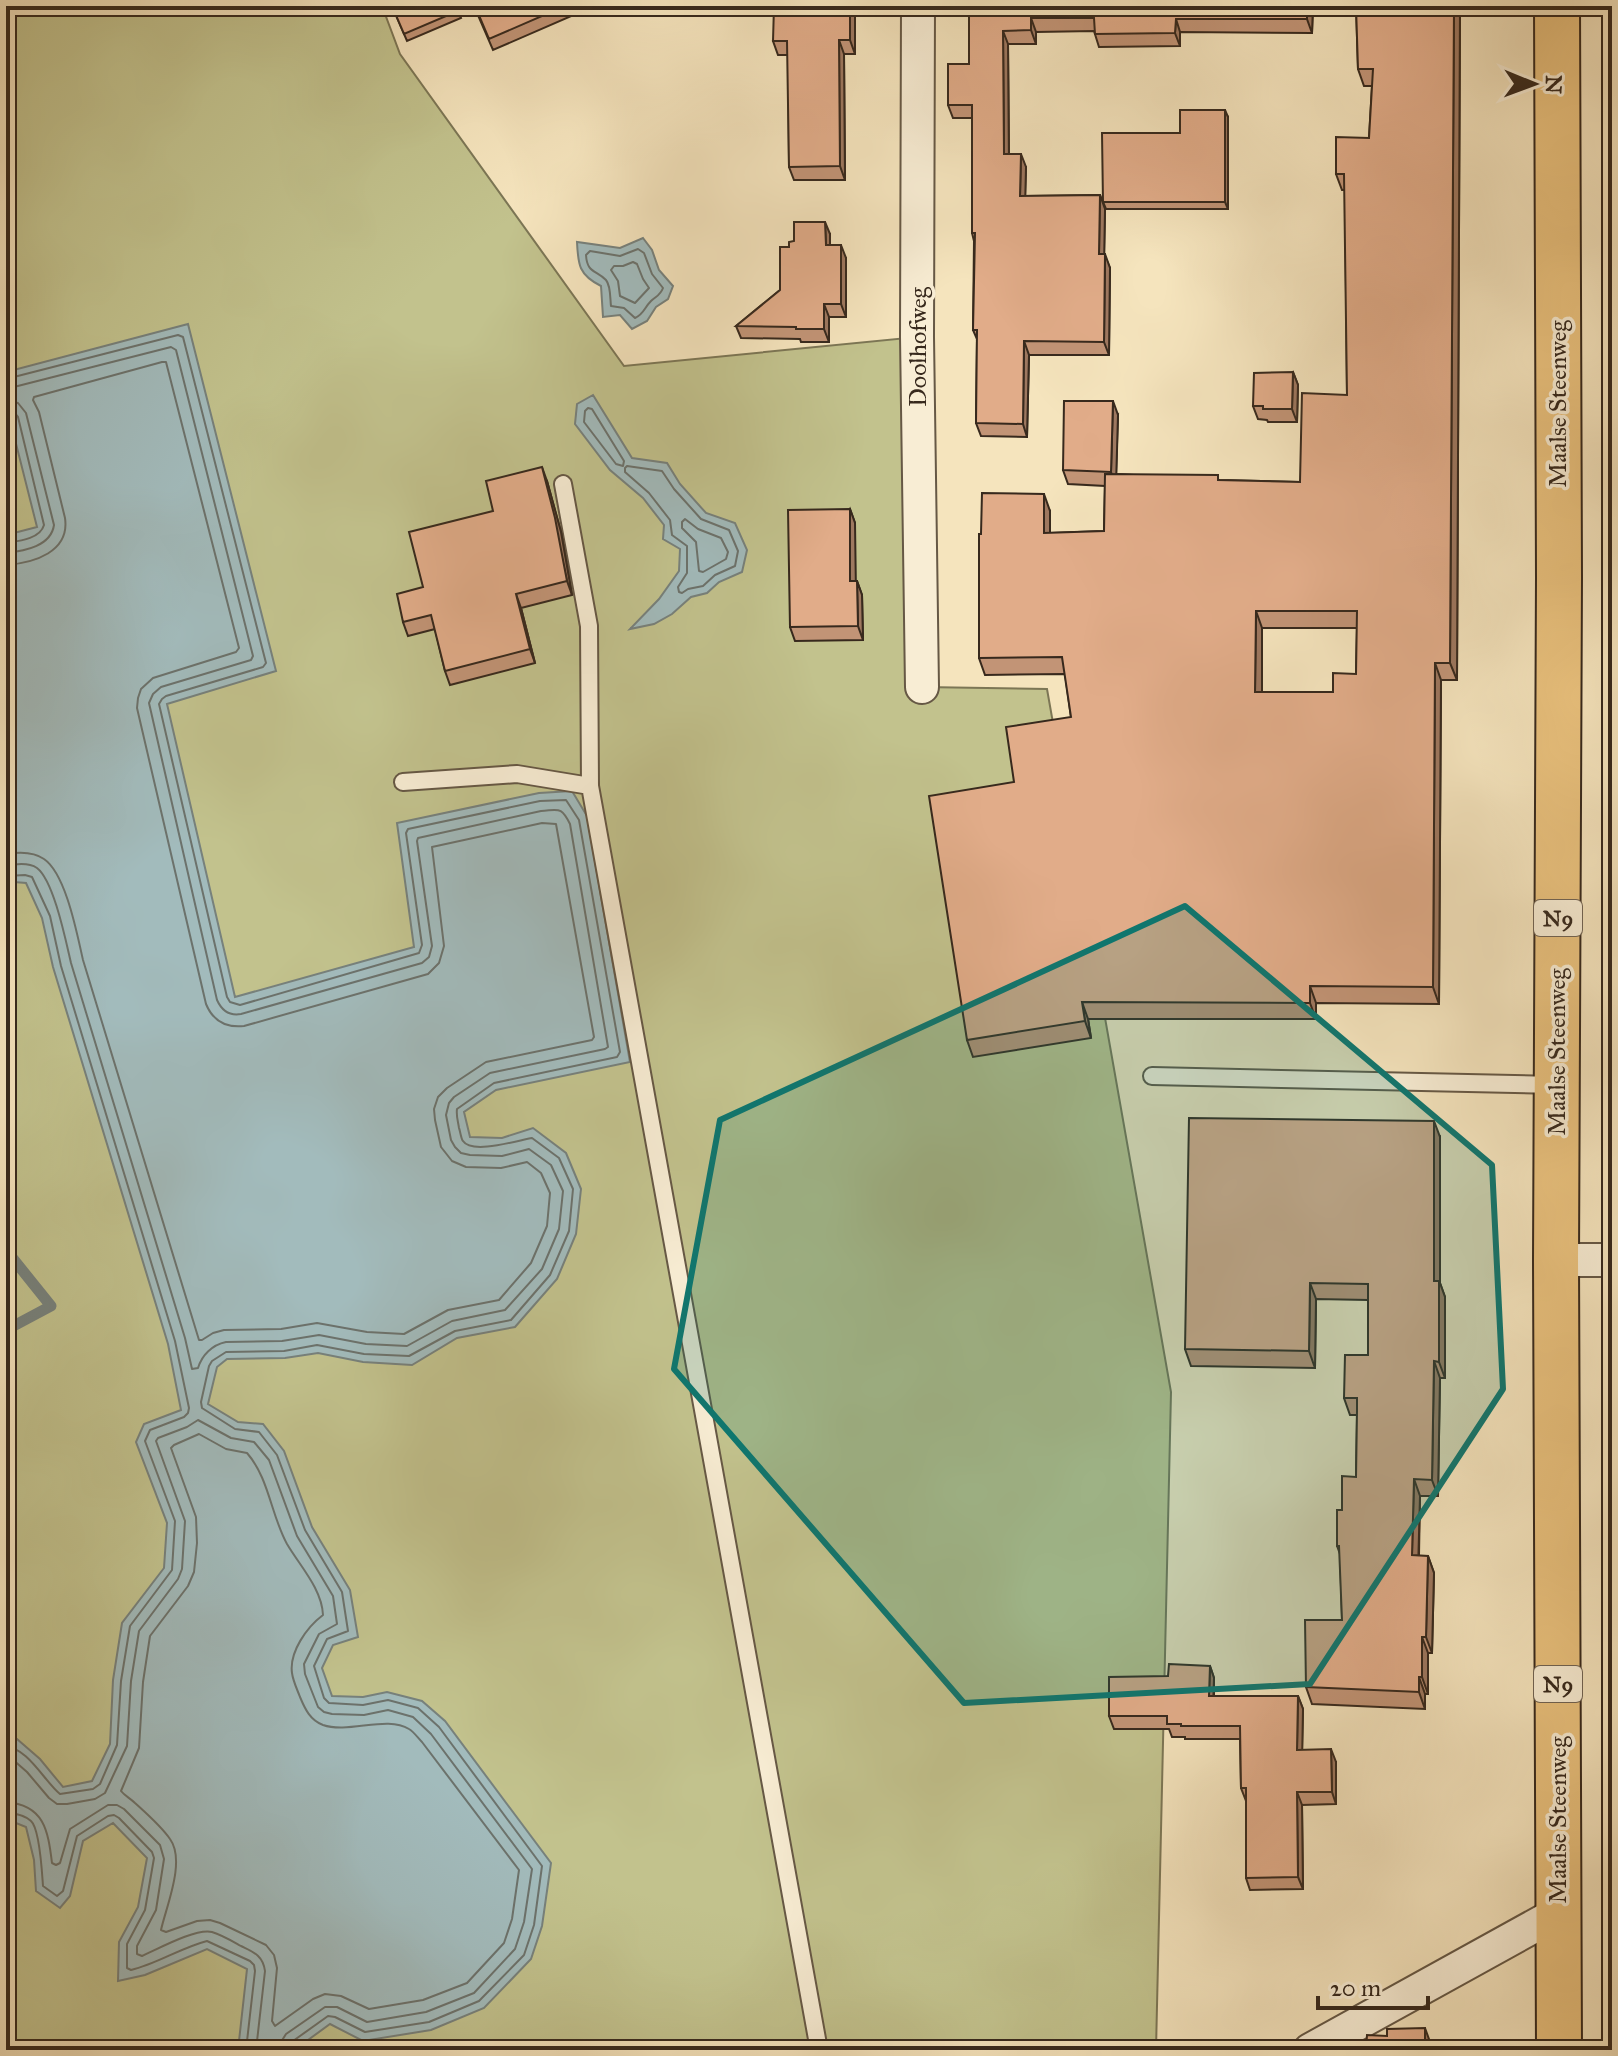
<svg xmlns="http://www.w3.org/2000/svg" width="1618" height="2056" font-family="'IM FELL Great Primer',serif">
  <style>
    .green { fill: #c2c28d; stroke: #7c7655; stroke-width: 2 }
    .water { fill: #a2bbbc; stroke: #77817c; stroke-width: 2 }
    .lines { fill: none; stroke-linecap: round; stroke-linejoin: round }
    .shore { stroke: #6c726c; stroke-width: 2 }
    .stream { stroke: #77817c; stroke-width: 11 }
    .service-casing { stroke: #665845; stroke-width: 20 }
    .minor-casing { stroke: #665845; stroke-width: 36 }
    .primary-casing { stroke: #37291d; stroke-width: 48 }
    .service { stroke: #f8edd4; stroke-width: 16 }
    .minor { stroke: #f8edd4; stroke-width: 32 }
    .primary { stroke: #eac27e; stroke-width: 44 }
    .wall { fill: #c29476; stroke: #37291d; stroke-width: 2; fill-rule: evenodd }
    .shaded-wall { fill: #9e7860; stroke: #37291d; stroke-width: 2 }
    .building { fill: #e1ac89; stroke: #37291d; stroke-width: 2; fill-rule: evenodd }
    .marked { fill: #0f766e; fill-opacity: 0.2; stroke: #0f766e; stroke-width: 6; stroke-linejoin: round }
    .labels { text-anchor: middle; dominant-baseline: central; stroke-width: 7; stroke-linejoin: round; paint-order: stroke }
    .shield { fill: #f8edd4; stroke: #716454; stroke-width: 2 }
    .shield-label { font-size: 22px; font-weight: bold; fill: #37291d }
    .street-label { font-size: 24px; fill: #37291d; stroke: #f8edd4 }
  </style>
  <rect width="100%" height="100%" fill="#f5e4bd"/>
  <filter id="stains"><feTurbulence type="fractalNoise" baseFrequency=".0025" numOctaves="4"/><feColorMatrix values="0 0 0 0 .2 0 0 0 0 .09 0 0 0 0 .02 0 0 0 .5 -.17"/></filter>
  <radialGradient id="worn" r=".72"><stop offset=".6" stop-color="#630" stop-opacity="0"/><stop offset="1" stop-color="#630" stop-opacity=".3"/></radialGradient>
  <path class="green" d="M6 6H382L400 54 624 366 917 337 923 687 1047 689 1171 1392 1156 2050H6Z"/>
  <path class="water" d="M643 238 652 250 659 270 673 286 668 299 656 307 647 321 632 329 620 315 603 317 601 286C579 275 578 265 577 242L620 248Z
    M188 324 276 671 167 704 235 997 414 947 397 823 539 793 572 791 587 816 630 1062 496 1090 464 1112 470 1137 502 1138 533 1128 566 1153 581 1189 576 1234 557 1279 515 1327 457 1338 412 1365 363 1362 318 1353 285 1358 227 1359 217 1367 208 1404 238 1422 263 1424 284 1451 312 1527 350 1590 358 1637 333 1645 322 1668 332 1696 363 1697 387 1692 422 1701 445 1721 551 1863 542 1926 531 1959 484 2008 431 2030 363 2041 330 2024 297 2048V2050H238L247 1969 207 1949 145 1975 118 1981 119 1942 138 1907 147 1858 113 1823 83 1841 70 1896 60 1908 36 1891 34 1860 26 1827 6 1819V1739H17L40 1759 63 1787 92 1781 110 1744 113 1680 122 1623 164 1568 167 1523 136 1442 144 1424 181 1410 168 1344 53 967 42 918 26 883 14 882 6 885V535L37 527 6 404V372Z
    M593 395 632 458 667 463 680 484 706 513 735 523 747 550 742 572 719 582 707 593 691 597 672 614 654 624 630 629 659 599 679 571 680 549 663 539 664 525 643 498 610 470 575 424 577 404Z"/>
  <g class="lines">
    <path class="shore" d="M638 249 644 253 652 274 663 288C660 296 656 296 651 301 644 308 644 314 635 318L624 308 611 306C610 299 611 286 606 280 596 270 587 273 586 255L590 251 620 256Z
      M633 262 637 264 643 279 649 288 635 303 620 296 618 281 611 270 614 266H623Z
      M6 379 178 335 183 337 266 663 263 667 166 696 162 699 159 704 227 997 230 1002 240 1005 419 953 422 945 406 833 408 829 540 801 566 800 579 820 620 1052 617 1057 494 1083 457 1109C456 1116 458 1121 459 1128 460 1130 461 1139 463 1141 472 1155 519 1140 532 1138L559 1158 573 1189 569 1231 550 1275 511 1320 455 1331 409 1356 364 1354 317 1345 284 1351 226 1352 212 1361 209 1366 201 1402 202 1408 235 1429 259 1432 277 1455 305 1530 342 1592 348 1631 327 1639 314 1666 324 1698 329 1703 363 1705 388 1700 418 1708 439 1727 542 1866 534 1925 524 1955 479 2001 429 2022 365 2032 335 2017 328 2016 293 2041 291 2050
      M6 389 171 347 176 350 253 656 251 660 161 687 153 694 149 703 217 1000C222 1011 230 1016 241 1014L422 963 429 957 432 946 417 841 418 838 541 811C559 810 561 806 570 824L608 1047 605 1049 490 1073 454 1097 449 1103 446 1115 451 1140 455 1147 461 1153 470 1155 502 1156 529 1149 551 1165 563 1191 559 1229 542 1269 505 1310 452 1321 407 1346 366 1344 319 1335 282 1341 226 1342C212 1345 202 1355 198 1368L192 1369 185 1338 71 963C66 942 54 881 37 868 28 862 15 864 6 866
      M6 400 18 403 26 413 54 525C51 546 25 551 6 553
      M588 408 592 409 624 461 623 466 616 464 584 422 585 411Z
      M6 410 13 411 18 417 44 525C40 539 19 541 6 543
      M627 466 662 471 674 489 701 519 729 530 738 551 735 566 715 575 703 586 688 589 682 593 679 592 678 587 687 573V546L672 535 670 520 649 493 625 472V468Z
      M685 519 698 529 721 538 728 552 726 559 703 572 699 571 696 542 682 528V522Z
      M6 565C34 563 70 552 65 518L39 412 33 400 34 397 162 362H166L239 648 236 652 153 678 141 689 138 698 137 708 206 1004C213 1021 226 1028 244 1026L428 974 439 963 444 946 432 847 542 823 556 824 594 1037 592 1040 486 1062 447 1088 438 1097 434 1109 435 1120 441 1147 452 1161 466 1167 501 1168 527 1162 541 1173 550 1193 547 1226 531 1263 499 1300 448 1310 404 1334 367 1332 317 1323 281 1329 224 1330 213 1333 202 1340H199L83 960C77 934 66 874 44 859 33 851 18 852 6 854
      M6 876 25 875 32 877 50 916 61 966 175 1341 189 1408 188 1413 184 1417 150 1430 145 1441 175 1521 172 1570 130 1626 121 1681 117 1745 100 1784 93 1789 60 1794C45 1782 27 1747 6 1747
      M199 1434 226 1449 247 1453C269 1478 271 1515 287 1544 300 1566 322 1589 323 1615 307 1627 289 1652 292 1673 293 1681 297 1689 300 1697 305 1709 310 1720 323 1725 349 1734 387 1715 409 1729 414 1732 418 1738 422 1742L519 1870 512 1919 504 1943 467 1983 423 2000 369 2009 341 1996 325 1994 313 1999 275 2026 272 2021 277 1968 274 1955 266 1945 220 1923 210 1920 197 1921 166 1932 161 1930C166 1907 186 1861 170 1839 161 1826 147 1814 135 1803 130 1798 125 1796 121 1791L139 1748 143 1682 150 1636 188 1586 194 1572 197 1543 196 1517 171 1448 174 1445Z
      M6 1757 11 1758 27 1772 49 1798 57 1804H67L95 1799 105 1793 127 1746 131 1681 139 1631 178 1579 182 1569 185 1521 156 1441 158 1438 187 1427 198 1420 231 1438 254 1442 269 1460 297 1536 333 1596 337 1624 319 1634 304 1664 305 1674 318 1707 324 1712 332 1714 364 1715 388 1710 413 1717 431 1734 532 1869 524 1922 515 1949 474 1993 426 2012 367 2022 337 2007H325L286 2034 281 2042V2050
      M6 1802C44 1805 48 1830 52 1863L56 1865 60 1863 70 1829 108 1805H117L124 1809 160 1845 164 1859 156 1910 137 1946V1954L142 1956C158 1949 196 1928 212 1932 222 1935 232 1941 241 1946 253 1952 263 1955 265 1971L256 2050
      M6 1812C13 1813 26 1816 31 1821 40 1829 42 1873 43 1886L57 1896 63 1891 77 1836 108 1816 114 1815 119 1818 152 1852 154 1858 145 1910 127 1944V1968L131 1970C157 1964 180 1948 207 1941L250 1961 254 1965 255 1971 246 2050"/>
    <path class="stream" d="M6 1250 51 1306 6 1330"/>
    <defs>
      <path id="service" d="M403 782 517 774 590 786 589 626 563 484
        M590 786 819 2050
        M1152 1076 1555 1085"/>
      <path id="minor" d="M918 6 917 337 922 687
        M1556 1260H1612
        M1310 2050 1558 1913"/>
      <path id="primary" d="M1557 6 1559 577 1556 1260 1559 2050"/>
    </defs>
    <use href="#service" class="service-casing"/>
    <use href="#minor" class="minor-casing"/>
    <use href="#primary" class="primary-casing"/>
    <use href="#service" class="service"/>
    <use href="#minor" class="minor"/>
    <use href="#primary" class="primary"/>
  </g>
  <path class="wall" d="M392 6H456L461 18 407 41Z
    M474 6H573L576 14 493 50Z
    M855 6V54H844L845 180H794L789 167 788 55H778L773 41Z
    M969 6H1313L1312 33 1180 32V46L1099 47 1094 31 1036 32V44H1008L1009 154 1026 167 1025 196 1100 195 1105 209 1104 254 1110 268 1109 355H1029L1027 437 981 436 976 423 977 339 973 330 974 241 972 233V118H953L948 105 969 64Z
    M1356 6H1460L1457 680H1441L1439 1004 1316 1003V1019H1088L1091 1038 973 1057 967 1040 1014 782 1071 717 1065 674 985 675 979 658 981 534 1050 511V533L1104 531 1105 486 1068 484 1063 470 1118 415 1116 474 1220 480 1300 482 1347 395 1345 190H1342L1336 174 1369 138 1372 86H1364L1358 69ZM1262 628H1357L1356 674 1333 692H1262Z
    M1228 117V209H1106L1103 202 1180 133Z
    M830 234V245L846 258V317H829V342H801L800 339 741 338 736 326 780 290 789 247Z
    M1293 372 1298 385 1297 422H1268L1267 420 1258 419 1253 406Z
    M547 481 561 532 572 595 521 608 535 663 450 685 445 671 435 629 408 636 403 622 423 587 493 511Z
    M850 509 855 523V581H857L862 595 863 640 795 641 790 627Z
    M1440 1137V1283L1445 1297V1378H1440L1438 1496H1420L1419 1556H1428L1434 1573 1432 1653H1428V1694H1425V1709L1312 1704 1306 1687 1342 1620 1340 1554 1337 1546 1342 1510 1356 1477 1357 1415H1350L1344 1398 1368 1355V1300L1316 1299 1315 1368 1191 1366 1185 1349Z
    M1210 1666 1214 1678V1696H1298L1303 1709 1302 1750 1336 1762V1804L1302 1805 1303 1889 1250 1890 1246 1878V1801L1241 1788 1240 1739H1185V1737H1172L1169 1729H1114L1109 1716 1168 1676Z"/>
  <path class="shaded-wall" d="M850 6H855V54L850 40Z
    M1307 6H1313L1312 33 1307 19Z
    M1454 6H1460L1457 680 1450 663Z
    M1031 18 1036 32V44L1031 30Z
    M1176 19 1180 32V46L1175 33Z
    M1003 31 1008 44 1009 167 1004 154Z
    M839 40 844 54 845 180 840 166Z
    M1225 110 1228 117V209L1225 202Z
    M1021 154 1026 167 1025 209 1020 196Z
    M1100 195 1105 209 1104 268 1099 254Z
    M825 222 830 234V258L826 245Z
    M841 245 846 258V317L841 304Z
    M1105 254 1110 268 1109 355 1104 342Z
    M824 304 829 317V342L824 329Z
    M1024 341 1029 355 1027 437 1023 424Z
    M1293 372 1298 385 1297 422 1292 409Z
    M1113 401 1118 415 1116 486 1111 472Z
    M542 467 547 481 561 532 572 595 567 581Z
    M1044 494 1050 511V550L1044 533Z
    M850 509 855 523 856 594 850 581Z
    M857 581 862 595 863 640 858 626Z
    M516 594 521 608 535 663 530 649Z
    M1256 611 1262 628V709L1255 692Z
    M1435 663 1441 680 1439 1004 1433 987Z
    M1310 986 1316 1003V1019L1310 1003Z
    M1082 1002 1088 1019 1091 1038 1085 1021Z
    M1434 1121 1440 1137V1283L1445 1297V1378L1439 1362 1434 1281Z
    M1310 1283 1316 1299 1315 1368 1309 1351Z
    M1434 1361 1440 1378 1438 1496 1432 1480Z
    M1414 1479 1420 1496 1418 1572 1412 1555Z
    M1428 1556 1434 1573 1432 1653 1426 1637Z
    M1422 1637 1428 1653V1694L1422 1677Z
    M1210 1666 1214 1678 1213 1708 1209 1696Z
    M1419 1677 1425 1694V1709L1419 1692Z
    M1298 1696 1303 1709 1302 1763 1297 1750Z
    M1331 1749 1336 1762V1804L1332 1792Z
    M1297 1792 1302 1805 1303 1889 1298 1877Z
    M1425 2028 1430 2042V2050H1425Z"/>
  <path class="building" d="M392 6H456L458 11 404 34Z
    M475 6H565L489 39Z
    M774 6H850V40H839L840 166 789 167 787 41H773Z
    M969 6H1307V19H1176L1175 33 1095 34 1094 18H1031V30L1003 31 1004 154H1021L1020 196 1100 195 1099 254H1105L1104 342 1024 341 1023 424 976 423 977 330H973L975 233H972V105H948V64H969Z
    M1356 6H1454L1450 663H1435L1433 987 1310 986V1003L1082 1002 1085 1021 967 1040 929 796 1014 782 1006 727 1071 717 1062 657 979 658V534H981L982 493 1044 494V533L1104 531 1105 474 1218 475V480L1300 482 1302 393 1347 395 1344 174H1336V137L1369 138 1373 69H1358ZM1256 611H1357L1356 674 1333 673V692H1255Z
    M1180 110H1225V202H1103L1102 133H1180Z
    M794 222H825L826 245H841V304H824V329H796V327L736 326 780 290V247H789V242L794 241Z
    M1293 372 1292 409H1263V406H1253L1254 373Z
    M1064 401H1113L1111 472 1063 470Z
    M542 467 555 518 567 581 516 594 530 649 445 671 431 615 403 622 397 594 423 587 409 532 493 511 486 481Z
    M850 509V581H857L858 626 790 627 788 510Z
    M1189 1118 1434 1121V1281H1439V1362L1434 1361 1432 1480 1414 1479 1412 1555 1428 1556 1426 1637H1422V1677H1419V1692L1306 1687 1305 1620H1342L1339 1546H1337V1510H1342V1476L1356 1477 1357 1411V1398H1344L1345 1355H1368V1284L1310 1283 1309 1351 1185 1349Z
    M1169 1664 1210 1666 1209 1696H1298L1297 1750 1331 1749 1332 1792H1297L1298 1877 1246 1878V1788H1241L1240 1726H1181V1724H1167V1716H1109V1677L1168 1676Z
    M1425 2028V2050H1361H1366L1367 2035 1387 2036V2029Z"/>
  <path class="marked" d="M1185 906 1492 1165 1503 1389 1310 1684 964 1703 674 1369 720 1120Z"/>
  <g class="labels">
    <g class="shield">
      <rect x="1534" y="900" width="48" height="36" rx="6"/>
      <rect x="1534" y="1666" width="48" height="36" rx="6"/>
    </g>
    <g class="shield-label">
      <text x="1558" y="918">N9</text>
      <text x="1558" y="1684">N9</text>
    </g>
    <g class="street-label">
      <text transform="translate(918 347) rotate(-90)">Doolhofweg</text>
      <text transform="translate(1558 404) rotate(-90)">Maalse Steenweg</text>
      <text transform="translate(1557 1052) rotate(-90)">Maalse Steenweg</text>
      <text transform="translate(1558 1820) rotate(-90)">Maalse Steenweg</text>
    </g>
  </g>
  <rect width="1618" height="2056" fill="none" stroke="#f5e4bd" stroke-width="32"/>
  <rect x="8" y="8" width="1602" height="2040" fill="none" stroke="#37291d" stroke-width="4"/>
  <rect x="16" y="16" width="1586" height="2024" fill="none" stroke="#37291d" stroke-width="2"/>
  <g transform="translate(1534 84) rotate(91)" stroke="#f8edd4" stroke-width="6" paint-order="stroke">
  <path d="M0-6L14 30L0 20L-14 30Z" fill="#37291d"/>
  <text y="-12" font-size="22" font-weight="bold" text-anchor="middle" fill="#37291d">N</text>
  </g>
  <path d="M1318 1996v12h110v-12" fill="none" stroke="#37291d" stroke-width="4"/>
  <text x="1330" y="1996" font-size="24" fill="#37291d" stroke="#f8edd4" stroke-width="6" paint-order="stroke">20 m</text>
  <rect width="100%" height="100%" filter="url(#stains)"/>
  <rect width="100%" height="100%" fill="url(#worn)"/>
</svg>
